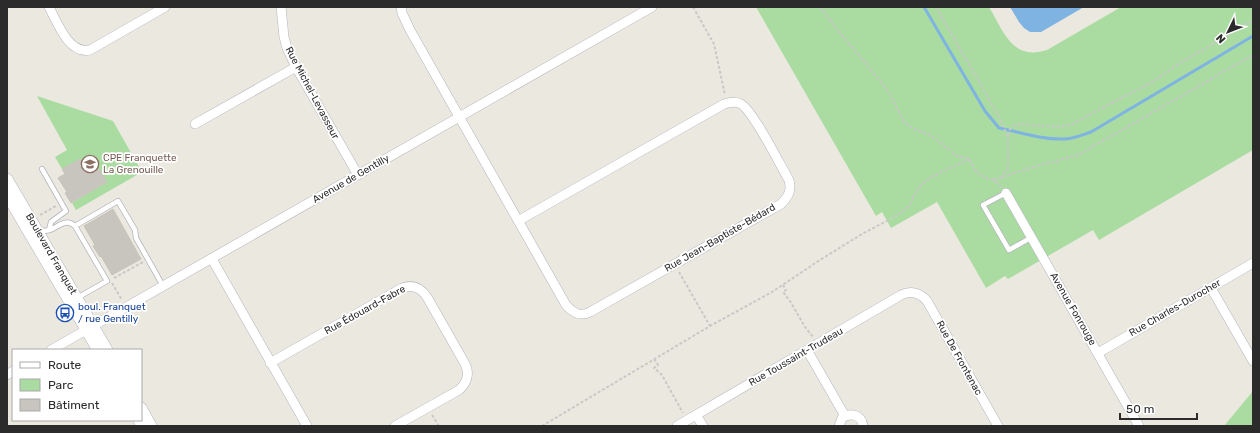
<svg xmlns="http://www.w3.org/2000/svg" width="1260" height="433" font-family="Rubik,sans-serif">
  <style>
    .green { fill: #aadca2 }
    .water { fill: #7eb3e2 }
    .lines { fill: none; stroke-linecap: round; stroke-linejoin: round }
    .stream { stroke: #7eb3e2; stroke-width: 3 }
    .building { fill: #c7c5be; stroke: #c7c5b9 }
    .service-casing { stroke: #b3b3bd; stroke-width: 6 }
    .minor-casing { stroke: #b3b3bd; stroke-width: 10 }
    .tertiary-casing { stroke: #b3b3bd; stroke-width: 12 }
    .path { stroke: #c8c8c8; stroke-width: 2; stroke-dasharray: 3 2; stroke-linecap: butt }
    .service { stroke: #fff; stroke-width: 4.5 }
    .minor { stroke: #fff; stroke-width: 9 }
    .tertiary { stroke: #fff; stroke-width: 11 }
    .labels { text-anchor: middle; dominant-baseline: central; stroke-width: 3.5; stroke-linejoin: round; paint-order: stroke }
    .street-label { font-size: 10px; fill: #2b2b2b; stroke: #fff }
    .education-label { font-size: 10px; fill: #785e54; stroke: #fff; text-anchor: start }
    .transit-label { font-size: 10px; fill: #164399; stroke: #fff; text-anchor: start }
  </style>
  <rect width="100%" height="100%" fill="#ebe9df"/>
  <path class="green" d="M756 7H989C1004 32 1012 61 1047 50L1121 7H1253V150L1099 240 1093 230 1008 279 1005 276 986 288 937 202 891 228 882 212 876 216Z
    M37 96 113 121 142 172 76 210 72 203 107 182 99 170 97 171 93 165 86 169 80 159 62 169 55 157 67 150Z
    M1253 391V426H1224Z"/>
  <path class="water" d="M1010 7H1084L1041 32H1030L1024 28 1019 22Z"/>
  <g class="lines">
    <path class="stream" d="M924 7 985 111 999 128C1020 132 1042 140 1064 139 1073 139 1082 135 1091 132L1253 36"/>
  </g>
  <path class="building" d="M80 159 86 169 93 165 97 171 99 169 107 182 71 203 65 193 67 192 58 178 65 174 62 169Z
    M113 209 141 259 112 275 101 256 100 257 93 246 95 245 84 226Z"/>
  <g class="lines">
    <defs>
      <path id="service" d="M42 169 66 211 51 222 49 230
        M1006 193 983 205 1009 250 1032 237
        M75 226 107 281 77 298
        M39 231C43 231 46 231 50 230 59 226 66 218 75 226L118 201 135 230 136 238 163 286"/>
      <path id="minor" d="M49 7C57 22 69 55 90 50L165 7
        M281 7 284 37 287 48 296 67 358 175
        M401 7 402 13 410 30 566 305C573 313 580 317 590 312L781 204C788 197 792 191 789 180 780 165 754 112 741 104 736 101 730 102 724 104L518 221
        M195 124 296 67
        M1006 193 1139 426
        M212 259 307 426
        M1211 288 1253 361
        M51 350 652 7
        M807 350 845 416
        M1098 353 1253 263
        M270 363 402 288C413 284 421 288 427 297L464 362C470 372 468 382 459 390L395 426
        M7 375 13 371
        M696 415 703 426
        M677 426 901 295C911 290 920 293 927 301L998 426
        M839 426 842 418C851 412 862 415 863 426"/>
      <path id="tertiary" d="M7 179 107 350
        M7 195 98 350
        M141 408 151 426
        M139 420 142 426"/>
    </defs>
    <use href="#service" class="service-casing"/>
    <use href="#minor" class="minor-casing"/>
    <use href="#tertiary" class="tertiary-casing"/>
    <path class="path" d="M693 7 714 44 725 95
      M820 7 840 33 886 88 891 96 904 122 914 129 932 136 957 156 969 159 977 172 986 178 994 180 1001 187
      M936 7 998 115 1008 137
      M1001 178 1008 168V138L1010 129 1016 124 1056 127 1070 125 1154 81 1178 64 1224 38 1245 24 1253 22
      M994 180 1030 168 1078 155 1253 55
      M40 215 56 206
      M679 272 710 326
      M114 278 143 262
      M112 283 122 300
      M783 285 786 290 783 292 790 301 805 327 813 337
      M654 359 658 365 654 368 662 375 683 413
      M432 415 439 426
      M542 426 710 326 772 292 820 260 862 234 898 215 908 207 920 186 928 179 969 159"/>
    <use href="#service" class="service"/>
    <use href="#minor" class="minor"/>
    <use href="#tertiary" class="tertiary"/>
  </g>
  <defs>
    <symbol id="school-ring" viewBox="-11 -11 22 22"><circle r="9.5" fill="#fff" stroke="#8d6e63" stroke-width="1.5"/><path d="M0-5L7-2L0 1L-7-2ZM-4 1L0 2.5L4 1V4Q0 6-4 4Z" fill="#8d6e63"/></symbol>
    <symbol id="bus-ring" viewBox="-11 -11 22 22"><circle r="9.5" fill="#fff" stroke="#1a4fb4" stroke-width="1.5"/><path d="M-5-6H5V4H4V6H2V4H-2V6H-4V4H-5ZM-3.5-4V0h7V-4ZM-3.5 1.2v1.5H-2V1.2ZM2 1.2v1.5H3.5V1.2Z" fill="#1a4fb4"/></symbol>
  </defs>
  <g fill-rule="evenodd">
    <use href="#school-ring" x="80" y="154" width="20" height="20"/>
    <use href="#bus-ring" x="55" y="303" width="20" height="20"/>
  </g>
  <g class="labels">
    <g class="street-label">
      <text transform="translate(312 93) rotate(62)">Rue Michel-Levasseur</text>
      <text transform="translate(351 179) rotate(-30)">Avenue de Gentilly</text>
      <text transform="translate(720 238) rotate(-30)">Rue Jean-Baptiste-Bédard</text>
      <text transform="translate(51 254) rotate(60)">Boulevard Franquet</text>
      <text transform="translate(1175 308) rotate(-30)">Rue Charles-Durocher</text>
      <text transform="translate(1073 309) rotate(60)">Avenue Fonrouge</text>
      <text transform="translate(365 310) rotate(-29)">Rue Édouard-Fabre</text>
      <text transform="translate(796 357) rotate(-30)">Rue Toussaint-Trudeau</text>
      <text transform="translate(959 358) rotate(61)">Rue De Frontenac</text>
    </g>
    <g class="education-label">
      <text x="103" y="158">CPE Franquette<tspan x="103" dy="12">La Grenouille</tspan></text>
    </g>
    <g class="transit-label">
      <text x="78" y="307">boul. Franquet<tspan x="78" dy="12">/ rue Gentilly</tspan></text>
    </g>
  </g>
  <rect width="1260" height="433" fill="none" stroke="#2b2b2b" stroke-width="16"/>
  <rect x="12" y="349" width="130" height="72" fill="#ffffff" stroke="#aaaaaa"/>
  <rect x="20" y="362" width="20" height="6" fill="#ffffff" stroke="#aaaaaa"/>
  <text x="48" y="369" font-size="12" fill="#2b2b2b">Route</text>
  <rect x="20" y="379" width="20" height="12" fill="#aadca2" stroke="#aaaaaa"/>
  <text x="48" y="389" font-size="12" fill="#2b2b2b">Parc</text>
  <rect x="20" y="399" width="20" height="12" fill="#c7c5be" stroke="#aaaaaa"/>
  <text x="48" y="409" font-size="12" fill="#2b2b2b">Bâtiment</text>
  <g transform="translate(1228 32) rotate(227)" stroke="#ffffff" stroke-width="3" paint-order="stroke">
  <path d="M0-3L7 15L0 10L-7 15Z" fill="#2b2b2b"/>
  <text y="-6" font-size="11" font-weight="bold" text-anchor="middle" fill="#2b2b2b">N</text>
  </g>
  <path d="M1120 413v6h77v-6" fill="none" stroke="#2b2b2b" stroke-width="2"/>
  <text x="1126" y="413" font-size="12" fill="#2b2b2b" stroke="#ffffff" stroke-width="3" paint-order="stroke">50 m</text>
</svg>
